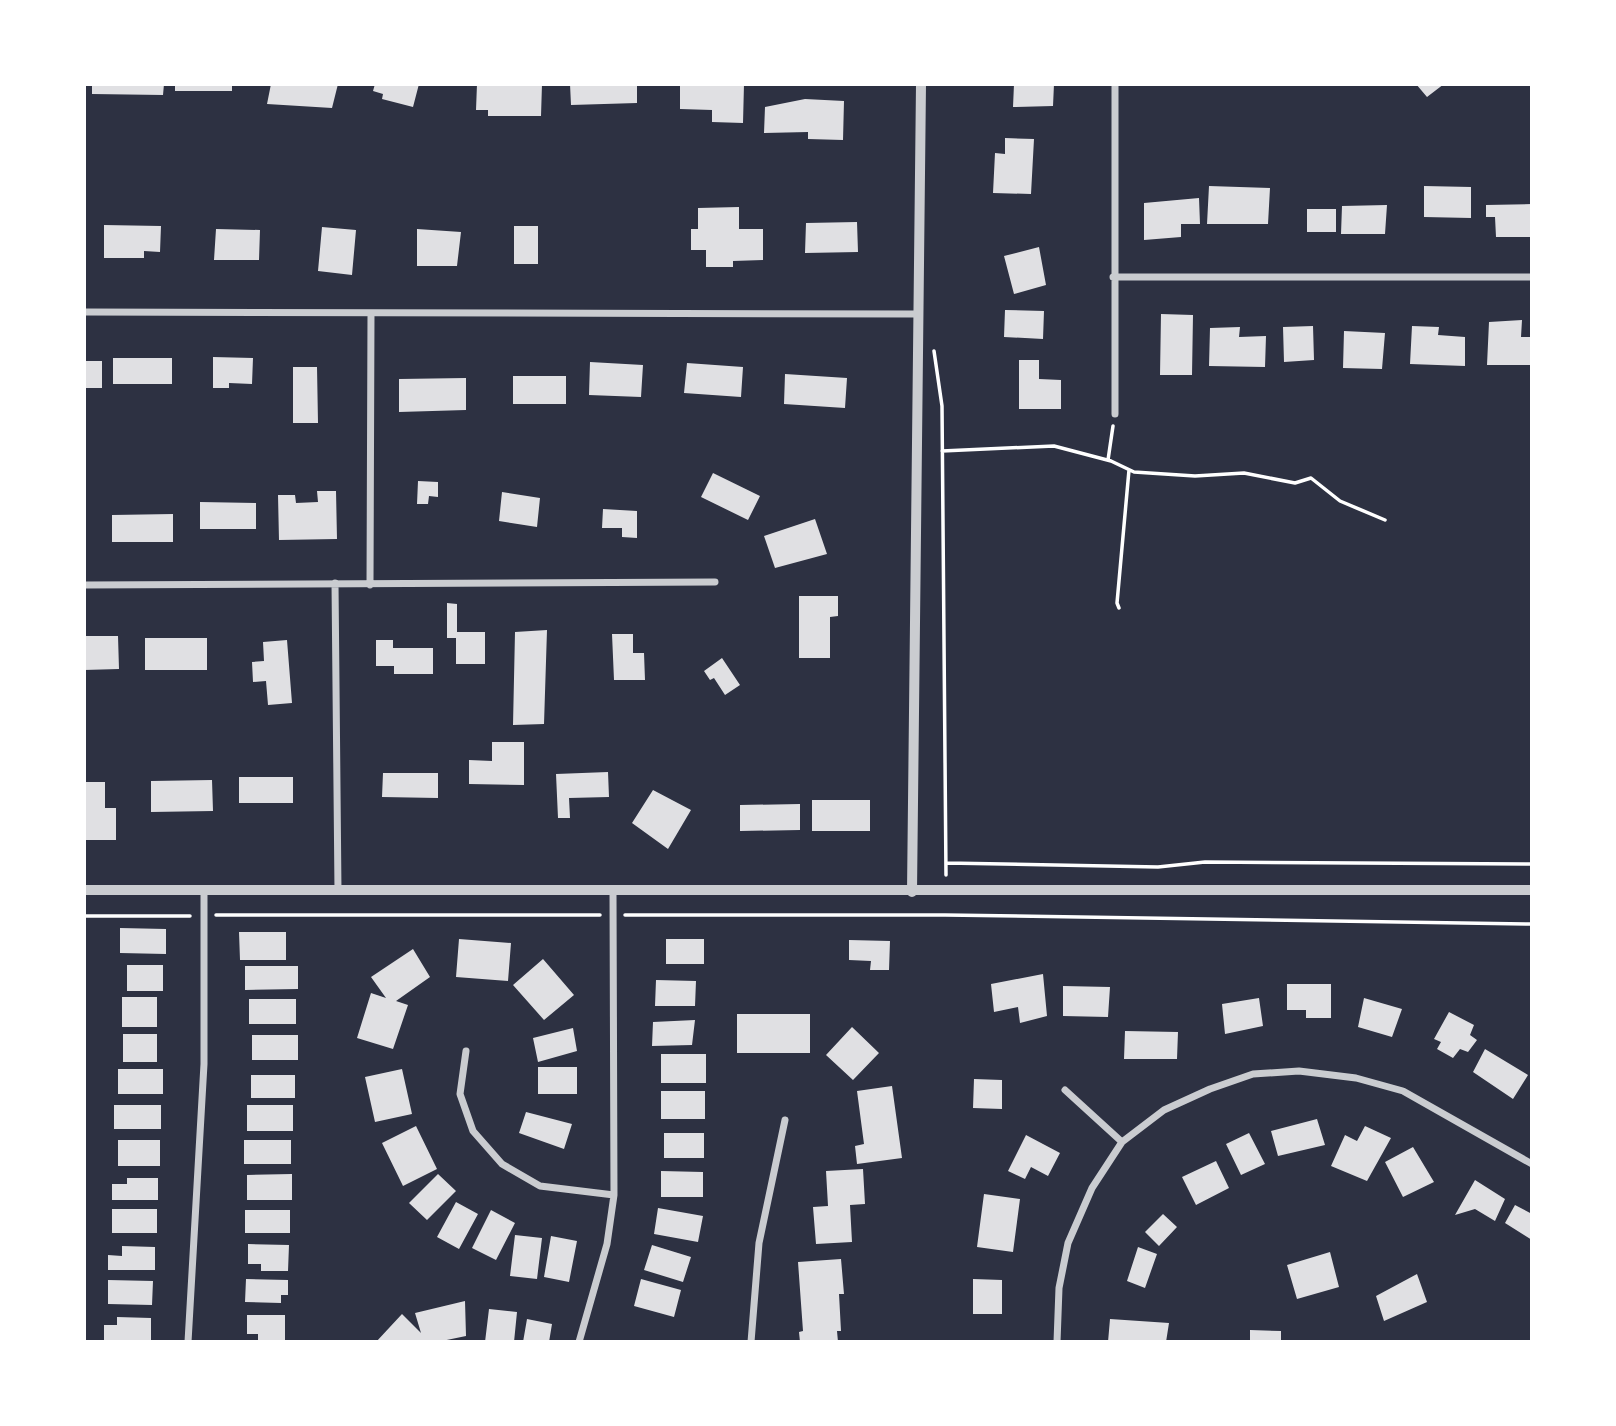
<svg xmlns="http://www.w3.org/2000/svg" width="1616" height="1426" font-family="'Varela Round',sans-serif">
  <style>
    .building { fill: #e0e0e3 }
    .lines { fill: none; stroke-linecap: round; stroke-linejoin: round }
    .path { stroke: #fff; stroke-width: 3.5 }
    .minor { stroke: #caccd0; stroke-width: 7 }
    .tertiary { stroke: #caccd0; stroke-width: 10 }
  </style>
  <rect width="100%" height="100%" fill="#2d3142"/>
  <path class="building" d="M92 84H164L163 95 92 94Z
    M175 84H232V91H175Z
    M271 84H338L332 108 267 104Z
    M375 84H419L413 107 382 99 383 94 373 91Z
    M477 84H542L541 116H488V110H476Z
    M570 84H637V103L571 105Z
    M680 84H744L743 123 712 122V110L680 109Z
    M1014 84H1054L1053 106 1013 107Z
    M1416 84H1444L1427 97Z
    M805 99 844 101 843 140 808 139V132L764 133 765 107Z
    M1005 138 1034 139 1031 194 993 193 995 153 1005 154Z
    M1209 186 1270 188 1268 224H1207Z
    M1424 186 1471 187V218L1424 217Z
    M1199 198 1200 224H1181V237L1144 240V203Z
    M1532 204V237H1496L1495 217H1486V205Z
    M1387 205 1385 234H1341L1342 206Z
    M739 207V229H763V260L733 261V267H706V250H691V229H698V208Z
    M1307 209H1336V232H1307Z
    M857 222 858 252 805 253 806 223Z
    M104 225 161 226 160 252 144 251V258H104Z
    M514 226H538V264H514Z
    M322 227 356 230 352 275 318 271Z
    M216 229 260 230 259 260H214Z
    M417 229 461 232 457 266H417Z
    M1039 247 1046 285 1014 294 1004 256Z
    M1005 310 1044 311 1043 339 1004 337Z
    M1161 314 1193 315 1192 375H1160Z
    M1522 320 1521 337H1532V365H1487L1489 322Z
    M1313 326 1314 360 1284 362 1283 327Z
    M1412 326 1439 327 1438 335 1465 337V366L1410 364Z
    M1240 327 1239 337 1266 336 1265 367 1209 366 1210 328Z
    M1344 331 1385 333 1382 369 1343 368Z
    M213 357 253 358 252 384 229 383V388H213Z
    M113 358H172V384H113Z
    M1019 360H1039V379L1061 380V409H1019Z
    M84 361H102V388H84Z
    M590 362 643 365 641 397 589 395Z
    M687 363 743 367 741 397 684 393Z
    M293 367H317L318 423H293Z
    M785 374 847 378 845 408 784 404Z
    M513 376H566V404H513Z
    M466 378V410L399 412V379Z
    M713 473 760 496 748 520 701 497Z
    M418 481 438 482V497L429 496 428 504H417Z
    M317 491H336L337 539 279 540 278 495H295L296 503 318 502Z
    M502 492 540 498 537 527 499 521Z
    M200 502 256 503V529H200Z
    M603 509 637 511V538L622 537V528H602Z
    M173 514V542H112V515Z
    M815 519 827 554 775 568 764 536Z
    M799 596H838V616L830 617V658H799Z
    M447 603 457 604V632H485V664H456V638H447Z
    M547 630 544 724 513 725 515 632Z
    M612 634H633V653H644L645 680H614Z
    M84 636H118L119 669 84 670Z
    M145 638H207V670H145Z
    M287 640 292 703 268 705 266 681 253 682 252 662 264 661 263 642Z
    M376 640H393V648H433V674H394V666H376Z
    M722 658 740 685 725 695 714 678 710 680 704 671Z
    M492 742H524V785L469 784V760L492 761Z
    M608 772 609 797 569 798 570 818H558L556 774Z
    M383 773H438V798L382 797Z
    M239 777H293V803H239Z
    M212 780 213 811 151 812V781Z
    M84 782H105V808H116V840H84Z
    M653 790 691 810 668 849 632 823Z
    M812 800H870V831H812Z
    M800 804V830L740 831V805Z
    M120 928 166 929V954L120 953Z
    M239 932H286V960H240Z
    M459 939 511 943 508 981 456 977Z
    M666 939H704V964H666Z
    M849 940 890 941 889 970H870L871 961 849 960Z
    M413 949 430 977 396 1001 408 1005 393 1049 357 1038 371 993 386 998 371 977Z
    M543 959 574 995 544 1020 513 985Z
    M127 965H163V991H127Z
    M245 966H298V989L245 990Z
    M1043 974 1047 1016 1020 1023 1018 1007 994 1012 991 984Z
    M656 980 696 981 695 1006H655Z
    M1287 984H1331V1018H1306V1010H1287Z
    M1063 986 1110 987 1108 1017 1063 1016Z
    M122 997H157V1027H122Z
    M1259 998 1263 1026 1225 1034 1222 1004Z
    M1364 998 1402 1009 1392 1037 1358 1027Z
    M249 999H296V1024H249Z
    M1449 1012 1474 1025 1470 1035 1477 1040 1468 1052 1460 1049 1453 1058 1437 1049 1441 1042 1434 1039Z
    M737 1014H810V1053H737Z
    M695 1020 692 1045 652 1046 653 1022Z
    M852 1027 879 1053 853 1080 826 1055Z
    M573 1028 577 1051 538 1062 533 1038Z
    M1125 1031 1178 1032 1177 1059H1124Z
    M123 1034H157V1062H123Z
    M252 1035H298V1060H252Z
    M1485 1049 1528 1075 1513 1099 1473 1072Z
    M661 1054H706V1083H661Z
    M538 1067H577V1094H538Z
    M118 1069H163V1094H118Z
    M402 1069 412 1114 375 1122 365 1077Z
    M251 1075H295V1098H251Z
    M974 1079 1002 1080V1109L973 1108Z
    M892 1086 902 1158 857 1164 855 1146 864 1144 857 1091Z
    M661 1091H705V1119H661Z
    M114 1105H161V1129H114Z
    M247 1105H293V1131H247Z
    M526 1112 572 1124 564 1149 519 1133Z
    M1317 1119 1325 1145 1278 1156 1271 1131Z
    M416 1126 437 1169 403 1186 382 1143Z
    M1365 1126 1391 1138 1367 1181 1331 1166 1345 1135 1357 1141Z
    M664 1133H704V1158H664Z
    M1249 1133 1265 1164 1241 1175 1226 1144Z
    M1026 1135 1060 1153 1048 1176 1031 1167 1025 1179 1008 1171Z
    M118 1140H160V1166H118Z
    M244 1140H291V1164H244Z
    M1413 1147 1434 1182 1403 1197 1385 1162Z
    M1216 1161 1229 1188 1196 1205 1182 1177Z
    M863 1169 865 1204 850 1205 852 1242 816 1244 813 1207 828 1206 826 1171Z
    M661 1171 703 1172V1197H661Z
    M292 1174V1200H247V1175Z
    M438 1174 456 1191 427 1220 409 1203Z
    M127 1178H158V1200H112V1184H127Z
    M1475 1180 1505 1199 1495 1221 1475 1209 1455 1215Z
    M984 1194 1020 1199 1013 1252 977 1247Z
    M456 1202 478 1214 459 1249 437 1237Z
    M1515 1205 1532 1214V1240L1505 1223Z
    M658 1208 703 1216 698 1242 654 1234Z
    M112 1209H157V1233H112Z
    M245 1210H290V1233H245Z
    M491 1210 515 1223 496 1260 472 1248Z
    M1163 1214 1177 1227 1159 1246 1145 1232Z
    M515 1235 542 1238 537 1279 510 1276Z
    M551 1236 577 1241 569 1282 544 1277Z
    M248 1244 289 1245 288 1271H261V1264H248Z
    M652 1245 691 1257 683 1282 644 1270Z
    M122 1246 155 1247V1270H108V1255L122 1256Z
    M1138 1247 1157 1254 1145 1288 1127 1281Z
    M1330 1252 1339 1287 1297 1299 1287 1265Z
    M841 1259 844 1294H839L841 1331H837L838 1342H800L799 1332 803 1331 798 1262Z
    M1417 1274 1427 1302 1384 1321 1376 1296Z
    M246 1279 288 1280V1295H281V1303L245 1302Z
    M641 1279 681 1290 674 1317 634 1306Z
    M973 1279 1002 1280V1314H973Z
    M108 1280 153 1281 152 1305 108 1304Z
    M465 1301 466 1336 437 1342H376L402 1314 421 1333 415 1313Z
    M489 1309 517 1312 514 1342H485Z
    M247 1315H285V1342H258V1334H247Z
    M117 1317 151 1318V1341H104V1325H117Z
    M527 1319 552 1324 549 1342H523Z
    M1110 1319 1169 1323 1166 1342H1108Z
    M1250 1330 1281 1331V1342H1250Z"/>
  <g class="lines">
    <path class="path" d="M934 351 942 406 946 875
      M942 451 1054 446 1111 461 1134 472 1195 476 1244 473 1295 483 1311 478 1340 501 1385 520
      M1108 460 1113 426
      M1119 608 1117 603 1129 470
      M946 863 1158 867 1205 862 1532 864
      M216 915H600
      M625 915H945L1532 924
      M84 916H190"/>
    <path class="minor" d="M1115 84V414
      M1113 277H1532
      M84 312 918 314
      M335 583 338 891
      M84 585 715 582
      M370 585 371 313
      M466 1051 460 1094 473 1131 502 1164 540 1186 614 1195
      M1065 1090 1122 1142
      M188 1342 204 1064V889
      M579 1342 607 1244 614 1195 613 891
      M751 1342 759 1243 785 1120
      M1057 1342 1059 1288 1068 1243 1092 1188 1122 1142 1164 1110 1210 1089 1253 1074 1299 1071 1356 1078 1403 1091 1532 1164"/>
    <path class="tertiary" d="M84 890H1532
      M912 892 921 84"/>
  </g>
  <rect width="1616" height="1426" fill="none" stroke="#ffffff" stroke-width="172"/>
</svg>
